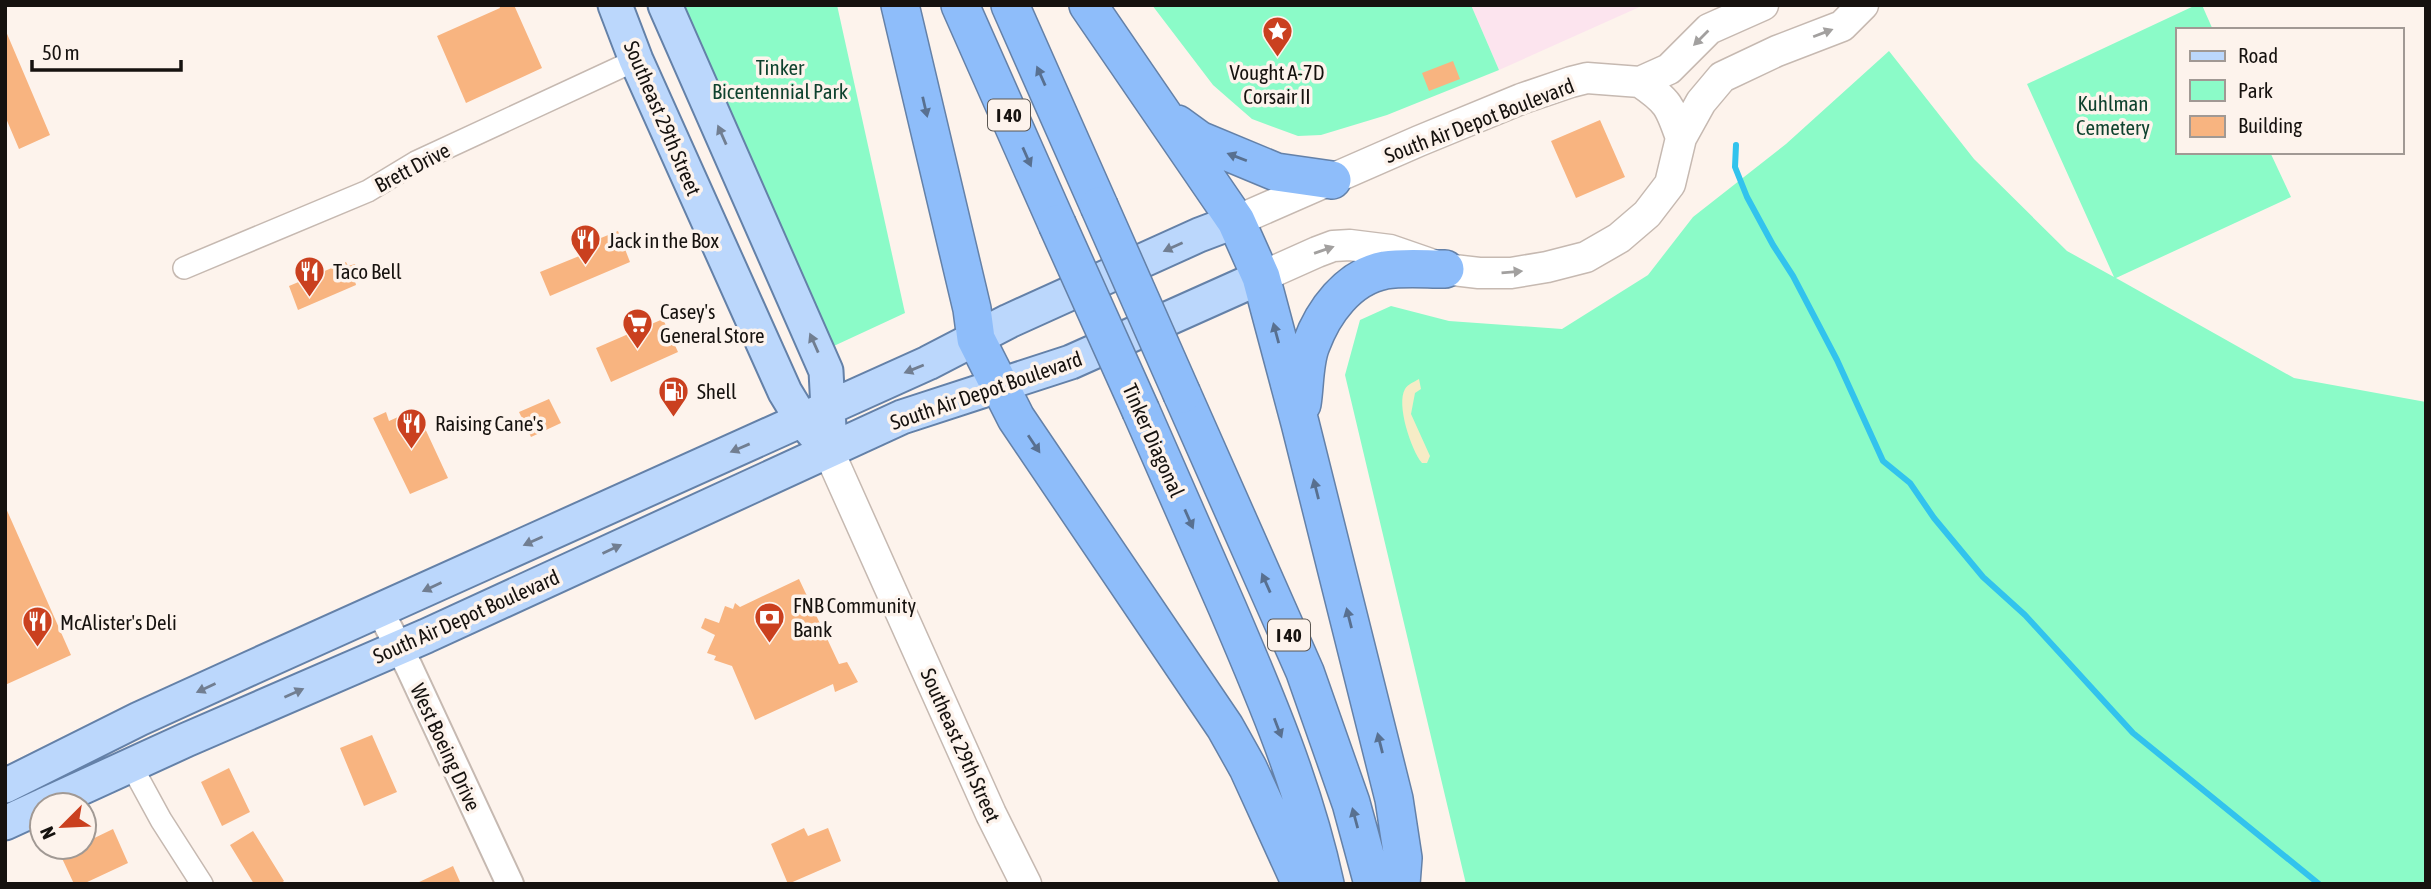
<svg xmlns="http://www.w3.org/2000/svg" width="2431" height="889" font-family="'Asap Condensed',sans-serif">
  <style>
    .industrial { fill: #fce4ee }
    .green { fill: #8bfbc8 }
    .sand { fill: #f6ecc6 }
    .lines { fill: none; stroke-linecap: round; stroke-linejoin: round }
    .stream { stroke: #32c3ed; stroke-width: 6 }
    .building { fill: #f8b480 }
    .minor-casing { stroke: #c6b9b1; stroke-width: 24 }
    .tertiary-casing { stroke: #c6b9b1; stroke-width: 30 }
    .secondary-casing { stroke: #c6b9b1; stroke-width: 33 }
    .primary-casing { stroke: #6481a8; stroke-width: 37 }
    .motorway-casing { stroke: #6481a8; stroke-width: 40 }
    .minor { stroke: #fff; stroke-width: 21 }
    .tertiary { stroke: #fff; stroke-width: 26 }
    .secondary { stroke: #fff; stroke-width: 30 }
    .primary { stroke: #bbd7fc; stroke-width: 33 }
    .motorway { stroke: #8ebdfa; stroke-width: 37 }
    .motorway-bridge-casing { stroke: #6481a8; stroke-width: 40; stroke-linecap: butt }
    .motorway-bridge { stroke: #8ebdfa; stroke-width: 37 }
    .oneway { fill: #a2a09f }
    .oneway2 { fill: #587090 }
    .oneway3 { fill: #717e91 }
    .labels { text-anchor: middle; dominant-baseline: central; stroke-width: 7; stroke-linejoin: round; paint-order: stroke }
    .shield { fill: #fdf3ec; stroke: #5b5651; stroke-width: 2 }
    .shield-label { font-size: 19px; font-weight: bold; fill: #16120f }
    .park-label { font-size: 21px; fill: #0f422e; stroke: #fdf3ec }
    .poi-label { font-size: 21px; fill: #16120f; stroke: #fdf3ec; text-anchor: start }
    .street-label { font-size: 21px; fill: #16120f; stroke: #fdf3ec }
  </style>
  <rect width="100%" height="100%" fill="#fdf3ec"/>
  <path class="industrial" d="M1471 5H1644L1499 70Z"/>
  <path class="green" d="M670 5H837L905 313 823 351Z
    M1152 5H1471L1499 70 1387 115 1321 135 1298 136 1252 119 1229 99 1213 85Z
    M2196 5H2202L2213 30H2177V152H2270L2291 197 2116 278 2294 378 2426 402V884H1466L1345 375 1360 320 1391 306 1449 321 1562 329 1648 275 1693 217 1786 144 1889 51 1974 159 2067 251 2114 277 2027 84Z"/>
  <path class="sand" d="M1419 379 1421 389 1415 393 1411 414 1430 456 1427 463H1422C1411 450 1396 404 1405 389 1408 384 1414 382 1419 379Z"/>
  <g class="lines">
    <path class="stream" d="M1736 145 1735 167 1747 197 1773 245 1793 276 1837 360 1883 461 1910 483 1934 518 1983 577 2025 615 2133 733 2319 884"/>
  </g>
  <path class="building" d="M499 5H514L542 68 466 103 437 36 500 8Z
    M5 29 50 135 19 149 5 116Z
    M1453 61 1460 79 1429 91 1422 73Z
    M1600 120 1625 177 1576 198 1551 141Z
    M618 231 630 262 550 296 540 272 594 250 591 242Z
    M346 262 348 266 355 264 361 280 355 281 356 285 298 310 289 286Z
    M663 319 678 352 611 382 596 348Z
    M549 399 561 423 531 437 519 412Z
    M416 409 448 478 410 494 373 418 386 412 389 421Z
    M5 506 71 655 5 685Z
    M799 579 839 664 847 662 858 682 835 692 833 684 755 720 732 666 714 660 716 656 707 653 715 635 701 628 705 618 719 623 725 606 733 609 735 603 740 607Z
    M372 735 397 792 364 806 340 748Z
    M229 768 250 812 222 826 201 782Z
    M804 828 808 836 828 828 841 861 788 884 771 844Z
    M113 829 128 863 83 884H74L60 854 75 847H84V843Z
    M253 831 284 881 280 884H254L230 845Z
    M453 866 461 884H415Z"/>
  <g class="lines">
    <defs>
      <path id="minor" d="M184 268 368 191 416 162 636 60
        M131 765 161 820 202 884"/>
      <path id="tertiary" d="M380 611 409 667 510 884"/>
      <path id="secondary" d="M1640 82C1668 101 1670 106 1681 138
        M1236 221 1419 141 1521 99 1571 82 1587 78 1640 82 1669 69 1709 29 1763 5
        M1261 277 1317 252 1333 246 1350 245 1390 250 1445 269 1479 273H1511L1547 267 1586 257 1619 238 1647 214 1670 184 1681 138 1701 102 1722 77 1777 51 1842 26 1863 5
        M829 452 991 814 1026 884"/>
      <path id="primary" d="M615 5 636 60 785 392 802 420 816 436
        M665 5 826 371 829 428
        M5 786 139 719 251 668 928 363 1009 321 1199 235 1236 221
        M44 805 186 740 426 636 902 417 1071 362 1261 277
        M5 823 42 806"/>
      <path id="motorway" d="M900 5 972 309 976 339 1016 418 1225 727 1248 768 1301 884
        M960 5 1057 224
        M1010 5 1099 206
        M1088 5 1236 221 1261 277 1300 423 1394 799 1403 858 1401 884
        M1177 124 1199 140 1276 172 1332 180
        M1182 394 1305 672 1351 803 1373 884
        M1302 404C1305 386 1304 362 1311 345 1323 312 1348 277 1385 270 1404 267 1425 269 1445 269
        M1141 411C1170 477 1199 542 1227 607 1266 698 1304 787 1325 884"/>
    </defs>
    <use href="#minor" class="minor-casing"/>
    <use href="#tertiary" class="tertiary-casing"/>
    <use href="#secondary" class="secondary-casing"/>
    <use href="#primary" class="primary-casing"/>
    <use href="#motorway" class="motorway-casing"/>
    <use href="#minor" class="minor"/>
    <use href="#tertiary" class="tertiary"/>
    <use href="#secondary" class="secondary"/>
    <use href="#primary" class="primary"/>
    <use href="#motorway" class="motorway"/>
    <defs>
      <path id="motorway-bridge" d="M1099 206 1182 394
        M1057 224 1141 411"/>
    </defs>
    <use href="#motorway-bridge" class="motorway-bridge-casing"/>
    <use href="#motorway-bridge" class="motorway-bridge"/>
  </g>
  <defs><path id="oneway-solid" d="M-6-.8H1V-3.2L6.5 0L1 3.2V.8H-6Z" transform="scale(1.75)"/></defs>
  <g class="oneway">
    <use href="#oneway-solid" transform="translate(1823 33) rotate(-21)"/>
    <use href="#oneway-solid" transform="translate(1701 38) rotate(135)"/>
    <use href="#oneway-solid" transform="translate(1324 250) rotate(-19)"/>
    <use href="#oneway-solid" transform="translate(1512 272) rotate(-5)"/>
  </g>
  <g class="oneway2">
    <use href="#oneway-solid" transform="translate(1041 76) rotate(-114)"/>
    <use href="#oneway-solid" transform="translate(925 107) rotate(77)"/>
    <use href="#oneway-solid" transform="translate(1027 157) rotate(66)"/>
    <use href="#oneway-solid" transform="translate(1237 157) rotate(-159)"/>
    <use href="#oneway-solid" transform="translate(1276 333) rotate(-105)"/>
    <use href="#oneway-solid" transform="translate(1034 444) rotate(56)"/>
    <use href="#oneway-solid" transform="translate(1316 489) rotate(-104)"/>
    <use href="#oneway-solid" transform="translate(1189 519) rotate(66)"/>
    <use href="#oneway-solid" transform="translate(1266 583) rotate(-114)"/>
    <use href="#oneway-solid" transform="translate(1349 618) rotate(-104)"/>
    <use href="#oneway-solid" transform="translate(1278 728) rotate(69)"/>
    <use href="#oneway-solid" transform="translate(1380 743) rotate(-104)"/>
    <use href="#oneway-solid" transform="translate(1355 818) rotate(-105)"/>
  </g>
  <g class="oneway3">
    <use href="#oneway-solid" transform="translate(722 135) rotate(-114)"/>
    <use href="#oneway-solid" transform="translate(1173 247) rotate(156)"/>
    <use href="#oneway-solid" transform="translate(814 343) rotate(-114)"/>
    <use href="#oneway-solid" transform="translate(914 369) rotate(158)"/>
    <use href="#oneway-solid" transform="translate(740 448) rotate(157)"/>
    <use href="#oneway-solid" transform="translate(533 541) rotate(156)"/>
    <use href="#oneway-solid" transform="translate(612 549) rotate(-25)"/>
    <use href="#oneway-solid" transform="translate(432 587) rotate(155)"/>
    <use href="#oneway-solid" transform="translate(206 688) rotate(155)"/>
    <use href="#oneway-solid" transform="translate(294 693) rotate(-24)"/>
  </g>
  <defs>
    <symbol id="sight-pin" viewBox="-11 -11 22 30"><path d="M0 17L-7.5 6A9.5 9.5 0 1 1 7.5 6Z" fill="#ca401f" stroke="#fdf3ec"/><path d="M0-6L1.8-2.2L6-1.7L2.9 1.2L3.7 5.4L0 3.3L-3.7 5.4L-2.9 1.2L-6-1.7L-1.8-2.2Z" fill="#fff"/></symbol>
    <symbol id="restaurant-pin" viewBox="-11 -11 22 30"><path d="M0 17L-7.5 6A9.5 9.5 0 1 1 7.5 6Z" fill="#ca401f" stroke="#fdf3ec"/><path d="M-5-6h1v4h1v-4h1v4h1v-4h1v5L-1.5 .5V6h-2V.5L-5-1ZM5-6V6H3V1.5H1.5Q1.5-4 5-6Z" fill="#fff"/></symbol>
    <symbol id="supermarket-pin" viewBox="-11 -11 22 30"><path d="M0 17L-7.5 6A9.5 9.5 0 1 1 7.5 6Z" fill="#ca401f" stroke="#fdf3ec"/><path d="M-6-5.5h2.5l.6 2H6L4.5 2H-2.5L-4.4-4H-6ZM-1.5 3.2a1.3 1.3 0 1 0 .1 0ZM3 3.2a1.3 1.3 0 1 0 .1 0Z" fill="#fff"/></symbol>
    <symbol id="fuel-pin" viewBox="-11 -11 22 30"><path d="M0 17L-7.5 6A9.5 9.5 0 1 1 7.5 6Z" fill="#ca401f" stroke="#fdf3ec"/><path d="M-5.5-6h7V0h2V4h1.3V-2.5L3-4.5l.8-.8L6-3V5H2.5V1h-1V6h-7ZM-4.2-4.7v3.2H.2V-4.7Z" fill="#fff"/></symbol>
    <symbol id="bank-pin" viewBox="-11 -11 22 30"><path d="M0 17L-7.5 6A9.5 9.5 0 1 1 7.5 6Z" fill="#ca401f" stroke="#fdf3ec"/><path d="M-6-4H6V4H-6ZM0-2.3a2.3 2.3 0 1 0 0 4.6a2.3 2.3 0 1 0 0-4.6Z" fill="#fff"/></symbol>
  </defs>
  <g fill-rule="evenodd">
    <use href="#sight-pin" x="1260" y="14" width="35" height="47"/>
    <use href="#restaurant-pin" x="568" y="222" width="35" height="47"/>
    <use href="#restaurant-pin" x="292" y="254" width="35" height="47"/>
    <use href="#supermarket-pin" x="620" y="306" width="35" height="47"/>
    <use href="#fuel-pin" x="656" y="374" width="35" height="47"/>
    <use href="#restaurant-pin" x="394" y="406" width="35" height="47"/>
    <use href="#bank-pin" x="752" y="600" width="35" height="47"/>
    <use href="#restaurant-pin" x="20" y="604" width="35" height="47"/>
  </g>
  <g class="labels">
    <g class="shield">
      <rect x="988" y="99.5" width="42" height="31" rx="5"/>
      <rect x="1268" y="619.5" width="42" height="31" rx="5"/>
    </g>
    <g class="shield-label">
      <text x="1009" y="115">I 40</text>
      <text x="1289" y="635">I 40</text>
    </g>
    <g class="park-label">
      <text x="780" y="67">Tinker<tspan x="780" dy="24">Bicentennial Park</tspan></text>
      <text x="2113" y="103">Kuhlman<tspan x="2113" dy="24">Cemetery</tspan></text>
    </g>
    <g class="poi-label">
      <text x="1277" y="72" text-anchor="middle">Vought A-7D<tspan x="1277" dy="24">Corsair II</tspan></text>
      <text x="608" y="240">Jack in the Box</text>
      <text x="333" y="271">Taco Bell</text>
      <text x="660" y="311">Casey's<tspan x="660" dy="24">General Store</tspan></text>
      <text x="697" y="391">Shell</text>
      <text x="435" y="423">Raising Cane's</text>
      <text x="793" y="605">FNB Community<tspan x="793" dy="24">Bank</tspan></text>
      <text x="60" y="622">McAlister's Deli</text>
    </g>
    <g class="street-label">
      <text transform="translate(663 118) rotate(67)">Southeast 29th Street</text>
      <text transform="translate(1479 120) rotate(-21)">South Air Depot Boulevard</text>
      <text transform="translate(412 167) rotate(-28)">Brett Drive</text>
      <text transform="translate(986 390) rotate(-19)">South Air Depot Boulevard</text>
      <text transform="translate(1154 440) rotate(66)">Tinker Diagonal</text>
      <text transform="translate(466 616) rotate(-24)">South Air Depot Boulevard</text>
      <text transform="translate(961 745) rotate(66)">Southeast 29th Street</text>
      <text transform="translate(446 747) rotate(65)">West Boeing Drive</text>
    </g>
  </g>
  <rect width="2431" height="889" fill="none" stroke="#16120f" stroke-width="14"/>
  <rect x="2176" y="28" width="228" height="126" fill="#fdf3ec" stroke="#a19994" stroke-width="2"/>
  <rect x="2190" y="51" width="35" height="10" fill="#bbd7fc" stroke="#a19994" stroke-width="2"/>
  <text x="2238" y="63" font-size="21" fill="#16120f">Road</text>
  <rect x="2190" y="80" width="35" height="21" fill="#8bfbc8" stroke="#a19994" stroke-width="2"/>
  <text x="2238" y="98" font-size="21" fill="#16120f">Park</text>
  <rect x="2190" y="116" width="35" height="21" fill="#f8b480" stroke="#a19994" stroke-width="2"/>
  <text x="2238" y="133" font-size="21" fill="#16120f">Building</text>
  <g transform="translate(63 826) rotate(246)"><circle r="33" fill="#fdf3ec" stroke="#a19994" stroke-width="2"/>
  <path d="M0-5L12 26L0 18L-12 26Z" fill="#ca401f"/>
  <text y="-10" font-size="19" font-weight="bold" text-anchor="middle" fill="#16120f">N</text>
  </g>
  <path d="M32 60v10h149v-10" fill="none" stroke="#16120f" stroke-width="3.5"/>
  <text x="42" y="60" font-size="21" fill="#16120f" stroke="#fdf3ec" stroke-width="5" paint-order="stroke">50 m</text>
</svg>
